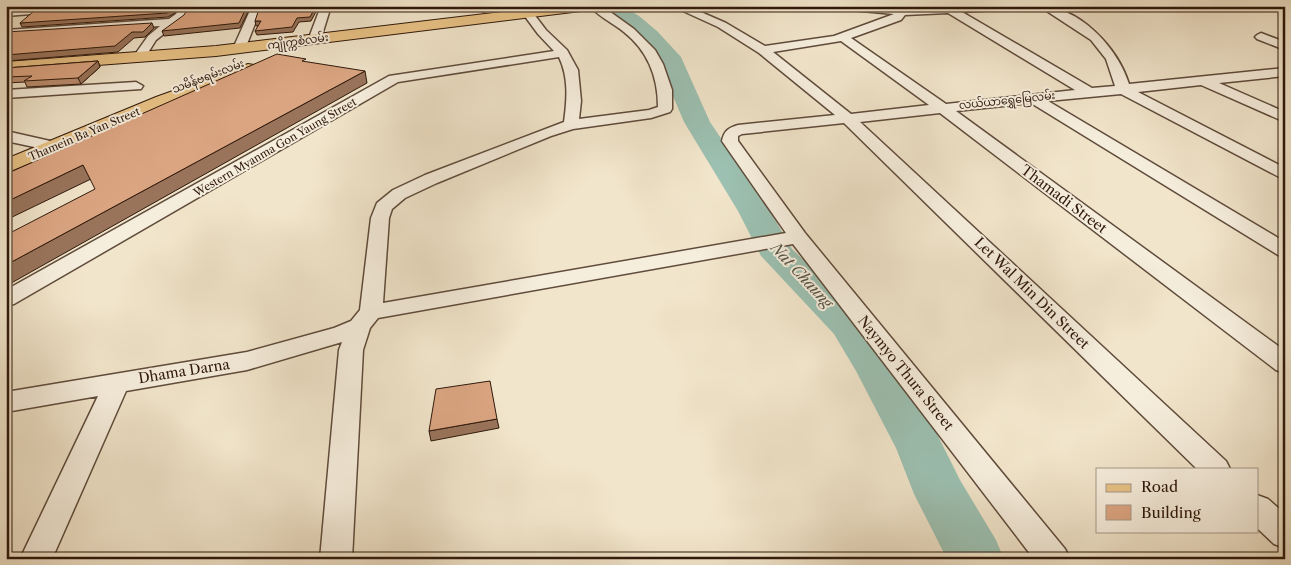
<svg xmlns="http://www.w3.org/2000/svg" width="1291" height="565" font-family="'Libre Caslon Text','Noto Sans Myanmar',serif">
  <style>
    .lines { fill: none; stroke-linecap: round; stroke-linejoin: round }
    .river { fill: #9cc0b1; fill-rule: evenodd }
    .minor-casing { stroke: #5f4b3b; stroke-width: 3 }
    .primary-casing { stroke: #2e180b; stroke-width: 2 }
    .minor { fill: #f6eedd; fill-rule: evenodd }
    .primary { fill: #e8c286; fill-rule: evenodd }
    .wall { fill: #bc8e70; stroke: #2e180b }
    .shaded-wall { fill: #99745b; stroke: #2e180b }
    .building { fill: #dba582; stroke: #2e180b }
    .labels { text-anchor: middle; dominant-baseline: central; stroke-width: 4; stroke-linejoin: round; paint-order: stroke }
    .far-street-label { font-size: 11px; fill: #2e180b; stroke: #f6eedd }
    .street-label { font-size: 14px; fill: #2e180b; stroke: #f6eedd }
    .water-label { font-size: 15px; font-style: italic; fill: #545345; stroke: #f6eedd }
  </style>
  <rect width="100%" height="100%" fill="#f1e5cb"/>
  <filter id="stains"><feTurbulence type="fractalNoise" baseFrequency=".004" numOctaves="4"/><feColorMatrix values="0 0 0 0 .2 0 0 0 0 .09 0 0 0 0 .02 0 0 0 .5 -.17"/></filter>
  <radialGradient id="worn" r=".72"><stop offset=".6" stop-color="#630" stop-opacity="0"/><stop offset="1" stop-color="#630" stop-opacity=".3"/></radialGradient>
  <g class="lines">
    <path class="river" d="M601 6H623L639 16 657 31 681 57 710 122 770 211 792 249 863 316 892 359 937 434 960 480 996 540 1004 559H947L914 494 896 448 856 371 834 334 761 256 738 211 684 122 667 82 662 63 643 39Z"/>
    <defs>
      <path id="minor" d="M52 6H101L96 9 6 16V10Z
        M181 6H191L184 18 156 40 146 56 142 57 136 53 148 36 160 26 6 36V30L169 19 176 14Z
        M252 6H262L247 44 241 48 237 47 235 44Z
        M321 6H331L322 35 316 38 310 35Z
        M590 6H602L634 29 655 50 663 64 672 90V109L670 112 651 118 573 129 551 136 437 183 405 198 392 209 389 218 383 303 786 233 722 141C724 131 728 128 738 125L835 115 759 53 718 27 672 6H687L726 23 765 46 834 36 894 14 840 9 835 6H876L902 9 1016 6 1011 9 962 12 1092 88 1115 86 1106 59 1091 40 1039 6C1079 6 1118 48 1129 84L1285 68V76L1219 83 1285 112V122L1201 85 1138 92 1285 168V180L1121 94 1048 101 1285 242V257L1278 255 1031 103 956 111 1285 351V373L1276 370 940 113 860 122 1226 461 1230 469H1197L844 123 742 134 738 136V141L805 233 1065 549 1070 559H1034L793 244 378 318 370 328 363 350 352 559H320L339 350 342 342 247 370 126 391 52 559H20L98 396 6 412V392L247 352 334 328 351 321 360 310 371 218 377 203 393 190 425 175 564 122C567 100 569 78 559 57L398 82 14 304 6 306V290L389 76 554 51 538 34 521 11 522 9H530L546 30 567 50 578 70 581 101 579 119 649 110 658 107C658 77 648 51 624 32 613 23 599 17 590 6ZM948 13 1075 90 946 104 851 38 901 20 905 15ZM841 41 929 105 851 114 773 52Z
        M1261 33 1285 42V50L1257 39 1255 37 1257 35Z
        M136 82 143 86 141 89 6 98V90Z
        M6 131 59 143 61 146 59 149 53 151 6 141Z
        M1257 495 1268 499 1285 514V548L1274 544 1257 528Z"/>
      <path id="primary" d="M553 6H596L589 10 216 56 6 72V62L216 46Z
        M248 64 254 65 256 69 254 73 168 105 6 173V159L156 97Z"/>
    </defs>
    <use href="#minor" class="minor-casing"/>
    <use href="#primary" class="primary-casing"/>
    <use href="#minor" class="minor"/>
    <use href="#primary" class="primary"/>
  </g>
  <path class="wall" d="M367 6H385L384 7Z
    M477 6H535L482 12Z
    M98 61 100 67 81 84 27 87 25 82 6 83V68Z"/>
  <path class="shaded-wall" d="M174 6H179L175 13 168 17 22 27 20 23Z
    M247 6H251L240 28 164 36 162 31Z
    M316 6H319L311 21 299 22 293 32 257 35 255 31 297 18Z
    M332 6H348L332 8Z
    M481 6H535L482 12Z
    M255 21H261L263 25 256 26Z
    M152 23 154 28 145 37 134 38 118 52 6 61V55L132 32Z
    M98 61 100 67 81 84 78 78Z
    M365 71 367 83 6 286V265Z
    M83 165 91 179 6 220V202Z
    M497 419 499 428 431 441 429 431Z"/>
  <path class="building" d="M95 6H174L173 8 167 13 20 23 34 11Z
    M189 6H247L239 23 162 31 184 15Z
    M260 6H316L310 17 297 18 292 27 255 31 261 21H255Z
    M152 23 143 32H132L115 46 6 55V32Z
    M277 54 306 59 302 61 365 71 6 265V235L95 189 83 165 6 202V174Z
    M98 61 78 78 24 81 32 76 6 77V68Z
    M490 381 497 419 429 431 436 389Z"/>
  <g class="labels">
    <g class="far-street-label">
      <text transform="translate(298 41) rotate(-8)">ကျိုက္ကစံလမ်း</text>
      <text transform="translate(208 76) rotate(-21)">သမိန်ဗရမ်းလမ်း</text>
      <text transform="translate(1007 100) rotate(-6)">လယ်ယာရွှေမြေလမ်း</text>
      <text transform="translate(84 134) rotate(-23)">Thamein Ba Yan Street</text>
      <text transform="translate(275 147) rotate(-30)">Western Myanma Gon Yaung Street</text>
    </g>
    <g class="street-label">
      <text transform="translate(1064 199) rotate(37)">Thamadi Street</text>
      <text transform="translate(1032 293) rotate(44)">Let Wal Min Din Street</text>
      <text transform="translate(184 371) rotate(-9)">Dhama Darna</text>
      <text transform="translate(906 373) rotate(51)">Naymyo Thura Street</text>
    </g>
    <g class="water-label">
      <text transform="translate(802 275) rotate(47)">Nat Chaung</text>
    </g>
  </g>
  <rect width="1291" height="565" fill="none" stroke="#f1e5cb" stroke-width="25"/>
  <rect x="8" y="8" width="1276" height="550" fill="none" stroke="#2e180b" stroke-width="2.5"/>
  <rect x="12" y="12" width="1266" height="540" fill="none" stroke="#2e180b"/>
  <rect x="1096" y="468" width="162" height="65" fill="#f6eedd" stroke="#a69889"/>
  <rect x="1106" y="484" width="25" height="8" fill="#e8c286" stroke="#a69889"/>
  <text x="1141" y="492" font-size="15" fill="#2e180b">Road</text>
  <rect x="1106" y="505" width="25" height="15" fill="#dba582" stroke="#a69889"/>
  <text x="1141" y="518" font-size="15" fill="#2e180b">Building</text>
  <rect width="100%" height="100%" filter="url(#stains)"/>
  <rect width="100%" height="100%" fill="url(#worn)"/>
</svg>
